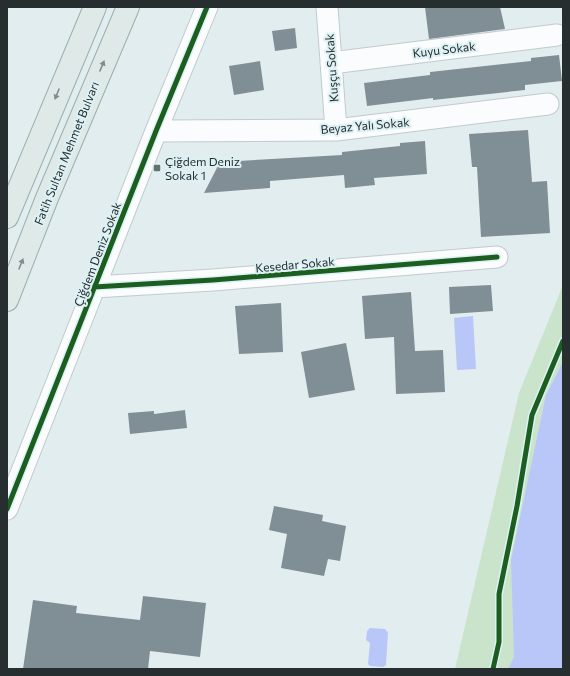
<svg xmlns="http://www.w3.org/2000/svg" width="570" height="676" font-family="Commissioner,sans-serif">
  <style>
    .green { fill: #c9e4cb }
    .water { fill: #b8c7f7 }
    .building { fill: #808f95 }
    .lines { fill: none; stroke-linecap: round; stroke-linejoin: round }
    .street-casing { stroke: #c2cacc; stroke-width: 23 }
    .primary-casing { stroke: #98afac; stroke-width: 24 }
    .street { stroke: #fbfcfd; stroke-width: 21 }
    .primary { stroke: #dfeae8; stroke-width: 22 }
    .cycleway-casing { stroke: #ddf1f4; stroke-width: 8 }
    .cycleway { stroke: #1b5e20; stroke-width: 5 }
    .oneway { fill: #828c8c }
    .poi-dot { fill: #687172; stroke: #ddf1f4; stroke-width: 1.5 }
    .labels { text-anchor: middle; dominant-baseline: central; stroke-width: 4; stroke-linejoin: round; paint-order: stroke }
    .street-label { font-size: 12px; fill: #262e2f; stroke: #ddf1f4 }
    .poi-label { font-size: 12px; fill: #262e2f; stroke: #ddf1f4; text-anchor: start }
  </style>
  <rect width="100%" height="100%" fill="#e2edef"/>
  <path class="green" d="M563 285V513L515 669H455L519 393Z"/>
  <path class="water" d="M473 316 476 369 457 370 454 318Z
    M563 362V669H508L514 657 511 560 546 395Z
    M370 628 385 629 388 633 386 665 383 667 370 666 368 664 370 643 366 640 367 631Z"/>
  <path class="building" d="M425 7H500L505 29 429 39Z
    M295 28 297 48 275 51 272 31Z
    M559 55 562 81 525 85V90L433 100V98L367 106 364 83 430 75V72L531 61V58Z
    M260 61 264 90 234 95 229 66Z
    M528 130 532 182 547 181 550 233 481 237 477 167H472L469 134Z
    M425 141 427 174 374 178 375 185 345 188 344 175 270 181V188L204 193 220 162 342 155V152L400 146V143Z
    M491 285 493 311 450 314 449 287Z
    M411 292 415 351 443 350 445 392 396 394 394 337 365 339 362 296Z
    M281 303 283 352 239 354 235 306Z
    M346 343 355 390 309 398 301 352Z
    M185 410 187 428 130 434 128 413 154 411V414Z
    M274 506 323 515 322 521 346 526 340 561 328 559 324 576 281 568 287 534 269 530Z
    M143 596 206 603 200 657 150 651 148 669H23L33 600 77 606 76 613 140 620Z"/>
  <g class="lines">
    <defs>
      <path id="street" d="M327 7 336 130
        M331 63 557 35
        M156 131 336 130 548 104
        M94 287 213 280 497 257
        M7 509 156 131 207 7"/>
      <path id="primary" d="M7 217 95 7
        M7 300 47 198 128 7"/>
    </defs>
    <use href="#street" class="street-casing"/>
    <use href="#primary" class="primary-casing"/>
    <use href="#street" class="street"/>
    <use href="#primary" class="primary"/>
    <defs>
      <path id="cycleway" d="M94 287 213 280 497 257
        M7 509 156 131 207 7
        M493 669 499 642V594L517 506 532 415 563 341"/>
    </defs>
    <use href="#cycleway" class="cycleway-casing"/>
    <use href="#cycleway" class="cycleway"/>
  </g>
  <defs><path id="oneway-solid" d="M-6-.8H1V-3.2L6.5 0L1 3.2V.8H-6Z"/></defs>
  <g class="oneway">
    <use href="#oneway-solid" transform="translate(102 66) rotate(-67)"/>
    <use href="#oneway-solid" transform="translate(57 94) rotate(112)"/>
    <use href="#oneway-solid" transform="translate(21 264) rotate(-68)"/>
  </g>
  <rect class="poi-dot" x="153" y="164" width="8" height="8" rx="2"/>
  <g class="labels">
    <g class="street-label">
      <text transform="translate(444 49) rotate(-7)">Kuyu Sokak</text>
      <text transform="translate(331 68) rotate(-94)">Kuşçu Sokak</text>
      <text transform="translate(365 125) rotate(-5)">Beyaz Yalı Sokak</text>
      <text transform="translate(66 153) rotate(-68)">Fatih Sultan Mehmet Bulvarı</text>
      <text transform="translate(97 254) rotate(-69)">Çiğdem Deniz Sokak</text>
      <text transform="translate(295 264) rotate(-5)">Kesedar Sokak</text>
    </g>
    <g class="poi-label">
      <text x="165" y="161">Çiğdem Deniz<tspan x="165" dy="14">Sokak 1</tspan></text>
    </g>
  </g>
  <rect width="570" height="676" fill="none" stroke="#262e2f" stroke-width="16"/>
</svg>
